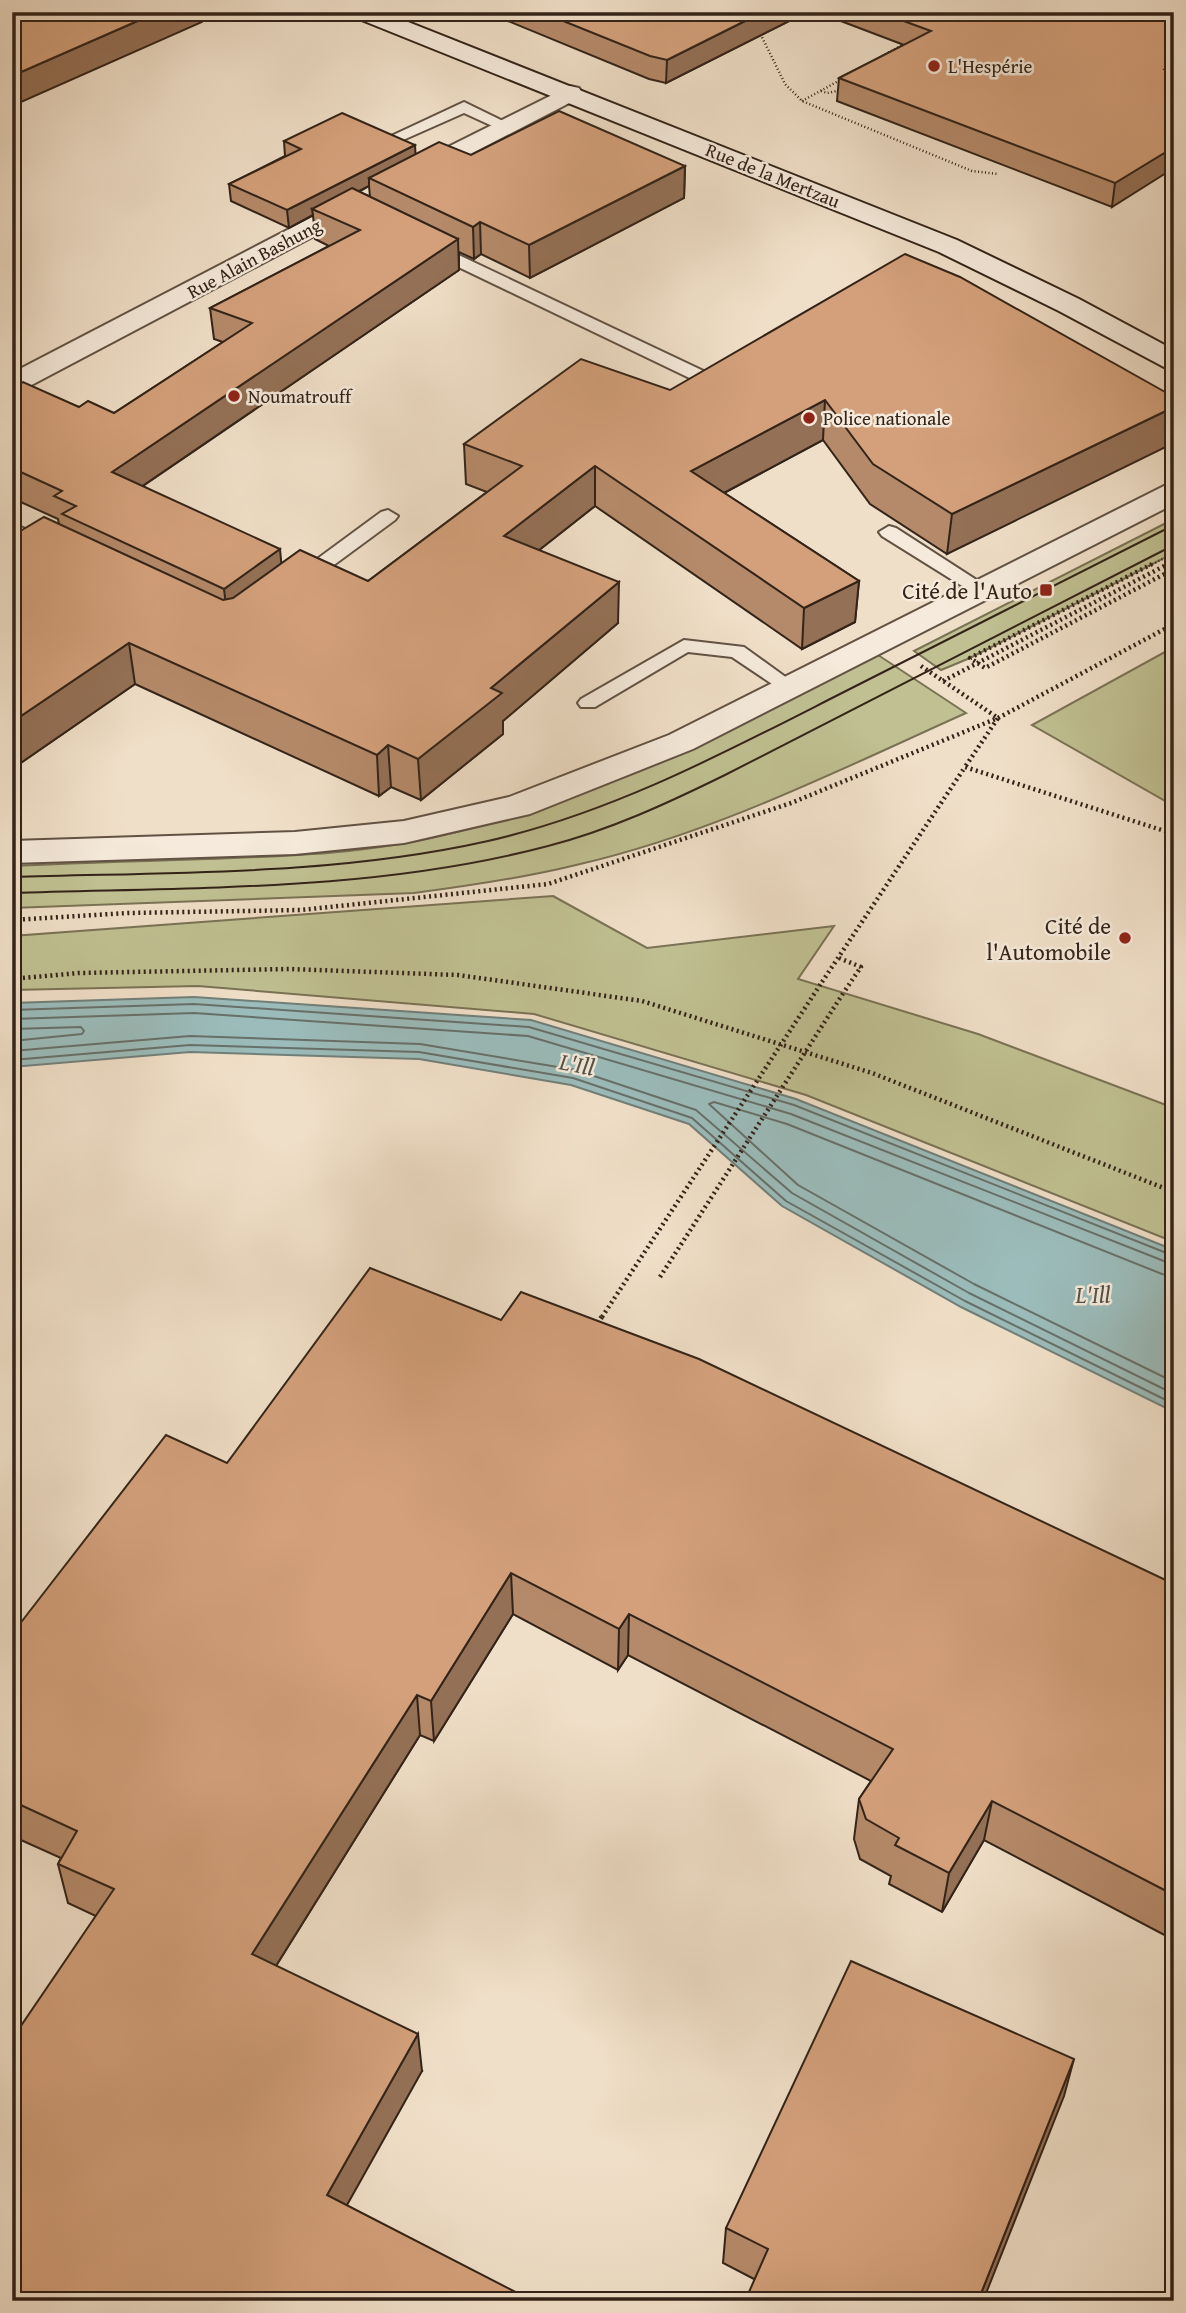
<svg xmlns="http://www.w3.org/2000/svg" width="1186" height="2313" font-family="'Gentium Book Plus',serif">
  <style>
    .green { fill: #c0c092; stroke: #7a7255; stroke-width: 2 }
    .water { fill: #9bbcbb; stroke: #717f7a; stroke-width: 2 }
    .lines { fill: none; stroke-linecap: round; stroke-linejoin: round }
    .shore { stroke: #67706a; stroke-width: 2 }
    .lane-casing { stroke: #625244; stroke-width: 4 }
    .street-casing { stroke: #625244; stroke-width: 4 }
    .secondary-casing { stroke: #332318; stroke-width: 4 }
    .path-far1 { stroke: #332318; stroke-width: 2.5; stroke-dasharray: 1 2.5; stroke-linecap: butt }
    .path { stroke: #332318; stroke-width: 4.5; stroke-dasharray: 2 3.5; stroke-linecap: butt }
    .lane { fill: #f5eadb; fill-rule: evenodd }
    .street { fill: #f5eadb; fill-rule: evenodd }
    .secondary { fill: #f5eadb; fill-rule: evenodd }
    .tram { stroke: #332318; stroke-width: 2 }
    .path-bridge-far1 { stroke: #332318; stroke-width: 4.5; stroke-dasharray: 2 3.5; stroke-linecap: butt }
    .path-bridge { stroke: #332318; stroke-width: 5; stroke-dasharray: 2 4.5; stroke-linecap: butt }
    .wall { fill: #b58a6a; stroke: #332318; stroke-width: 2; fill-rule: evenodd }
    .shaded-wall { fill: #947056; stroke: #332318; stroke-width: 2 }
    .building { fill: #d3a07b; stroke: #332318; stroke-width: 2 }
    .poi-dot { fill: #8f2418; stroke: #f5eadb; stroke-width: 2.5 }
    .labels { text-anchor: middle; dominant-baseline: central; stroke-width: 5; stroke-linejoin: round; paint-order: stroke }
    .far-poi-label { font-size: 19px; fill: #332318; stroke: #f5eadb; text-anchor: start }
    .far-street-label { font-size: 19px; fill: #332318; stroke: #f5eadb }
    .poi-label { font-size: 23px; fill: #332318; stroke: #f5eadb; text-anchor: end }
    .water-label { font-size: 24px; font-style: italic; fill: #525149; stroke: #f5eadb }
  </style>
  <rect width="100%" height="100%" fill="#f0dfc8"/>
  <filter id="stains"><feTurbulence type="fractalNoise" baseFrequency=".00286" numOctaves="4"/><feColorMatrix values="0 0 0 0 .2 0 0 0 0 .09 0 0 0 0 .02 0 0 0 .5 -.17"/></filter>
  <radialGradient id="worn" r=".72"><stop offset=".6" stop-color="#630" stop-opacity="0"/><stop offset="1" stop-color="#630" stop-opacity=".3"/></radialGradient>
  <path class="green" d="M1174 519V553L970 658 941 670 914 651Z
    M1174 647V806L1032 725Z
    M875 653 966 713C839 770 712 834 576 865 523 878 468 886 414 893L12 908V866C77 863 142 861 208 859 286 856 366 854 444 835 597 800 736 723 875 653Z
    M553 896 647 948 834 926 798 979 978 1034 1174 1108V1242L806 1095 534 1014 198 986 12 990V936Z"/>
  <path class="water" d="M194 997 531 1020 796 1099 1174 1250V1412L961 1307 782 1206 689 1124 571 1085 419 1059 190 1052 12 1067V1003Z"/>
  <g class="lines">
    <path class="shore" d="M12 1010 194 1004 529 1027 794 1105 1174 1256
      M12 1019 194 1013 528 1036 791 1114 1174 1265
      M12 1029 81 1027 84 1031 82 1034 12 1041
      M12 1051 190 1036 420 1044 576 1070 696 1110 792 1193 969 1293 1174 1394
      M12 1060 190 1045 419 1052 573 1078 692 1118 786 1201 965 1301 1174 1404
      M1174 1276 1162 1274 787 1124 714 1102 709 1104 798 1185 974 1284 1174 1382"/>
    <defs>
      <path id="lane" d="M464 102 513 126 505 131 499 129 464 113 403 140 397 142 389 137Z
        M429 241 712 375 715 379 706 384 700 383 423 250 421 246Z
        M388 510 398 516 395 520 308 584H294L291 580 294 576 381 512Z
        M12 523 56 543 59 547 49 553 12 536Z
        M889 526 896 528 992 590 989 594H975L882 536 879 532Z
        M684 640 744 647 798 686 795 690H781L732 657 688 652 595 707H581L578 703 581 699Z"/>
      <path id="street" d="M570 86 579 88 582 93 579 98 422 179 413 182 404 179 400 174 404 169Z
        M360 194 369 197 373 202 369 207 22 390 12 392V373L351 197Z
        M1174 483V504L693 749 530 814 404 843 295 854 12 863V841L295 832 404 821 509 797 669 735 1164 486Z"/>
      <path id="secondary" d="M351 12H383L957 240 1079 299 1174 350V369L1164 367 1059 311 939 252 354 17Z"/>
    </defs>
    <use href="#lane" class="lane-casing"/>
    <use href="#street" class="street-casing"/>
    <use href="#secondary" class="secondary-casing"/>
    <path class="path-far1" d="M759 31 785 84 802 101 972 171 998 174
      M882 56 908 42
      M821 91 827 93 842 90
      M802 101 844 78
      M1149 566 1174 553
      M1164 566 1174 561"/>
    <path class="path" d="M1152 564 970 658 985 668 1174 569
      M921 666 998 718 965 767
      M943 681 1168 564
      M12 920 128 913 301 910 548 884 791 803 998 718 1174 624
      M839 958 861 967 844 992
      M12 979 79 973 289 969 458 975 642 1001 872 1073 1174 1192
      M822 982 965 767 1174 834"/>
    <use href="#lane" class="lane"/>
    <use href="#street" class="street"/>
    <use href="#secondary" class="secondary"/>
    <path class="tram" d="M12 877C171 872 332 876 488 841 611 813 724 753 836 696 949 639 1061 582 1174 525
      M12 893C191 887 374 892 548 846 610 830 668 803 725 775L1174 545"/>
    <path class="path-bridge-far1" d="M660 1277 844 992
      M602 1317 822 982"/>
    <path class="path-bridge" d="M597 1324 603 1315"/>
  </g>
  <path class="wall" d="M486 12H807L666 83 649 79Z
    M817 12H1174L1112 207 837 101 839 78 904 45Z
    M284 141 415 145V154L471 155 685 166 684 198 530 278 481 254 474 259 459 252V270L143 486 281 563 368 581 487 492 466 484 464 444 670 390 1174 397 947 554 870 504 823 440 724 493 859 581 855 622 802 649 595 506 539 550 618 623 503 721V734L421 800 391 787 379 796 135 684 12 769V536L59 524 58 519 12 498V388L79 407 114 413 223 342 214 339 210 308 329 246 315 239 313 215 289 228 231 201 229 184 285 156ZM369 186 370 197 359 192Z
    M501 1320 1174 1584V1940L984 1840 942 1912 889 1884 891 1876 860 1859 854 1839 859 1799 871 1781 628 1655 618 1670 513 1614 434 1741 420 1735 276 1966 422 2071 12 2301 96 1916 68 1903 58 1864 61 1858 12 1836V1634L227 1463Z
    M1064 2096 754 2279 723 2263 726 2228Z"/>
  <path class="shaded-wall" d="M158 12H201L202 22 12 106V76Z
    M763 12H807L666 83 667 60Z
    M1174 63V84L1165 69Z
    M415 145 416 162 369 178V186L319 212 312 209 313 215 289 228 287 210Z
    M1174 147V168L1112 207 1115 183Z
    M685 166 684 198 530 278 529 245Z
    M480 222 481 254 474 259 473 227Z
    M458 239 459 270 116 504 112 472Z
    M825 400 823 440 690 511 691 471Z
    M1174 407V443L947 554 952 514Z
    M595 466V506L505 577 504 536Z
    M280 549 283 581 228 622 224 589Z
    M859 581 855 622 802 649 804 608Z
    M619 582 618 623 503 721V734L421 800 418 759 491 688Z
    M129 643 135 684 12 769V722Z
    M388 745 391 787 379 796 377 755Z
    M511 1573 513 1614 434 1741 431 1701Z
    M629 1614 628 1655 618 1670 619 1629Z
    M417 1695 420 1735 259 1993 252 1954Z
    M992 1801 984 1840 942 1912 949 1873Z
    M418 2034 422 2071 333 2230 327 2195Z
    M1074 2059 1064 2096 983 2301H978Z"/>
  <path class="building" d="M12 12H158L12 76Z
    M541 12H763L667 60 650 56Z
    M879 12H1174V63L1165 69 1174 70V147L1115 183 839 78 931 31Z
    M559 111 685 166 529 245 480 222 473 227 369 178 439 142 471 155Z
    M342 113 415 145 287 210 229 184 301 149 284 141Z
    M352 188 458 239 112 472 280 549 224 589 62 514 76 506 54 496 62 491 12 468V388L23 382 79 407 88 401 114 413 252 323 210 308 360 230 312 209Z
    M905 254 960 277 1174 397V407L952 514 873 464 825 400 691 471 859 581 804 608 595 466 504 536 619 582 491 688 502 693 418 759 388 745 377 755 129 643 12 722V536L44 517 223 600 233 598 300 550 368 581 522 466 464 444 581 359 670 390Z
    M370 1268 501 1320 521 1292 699 1359 1174 1584V1895L992 1801 949 1873 895 1845 899 1838 866 1819 859 1799 893 1749 629 1614 619 1629 511 1573 431 1701 417 1695 252 1954 418 2034 327 2195 533 2301H12V2039L114 1889 58 1864 77 1831 12 1801V1634L166 1435 227 1463Z
    M851 1961 1074 2059 978 2301H745L768 2249 726 2228Z"/>
  <g class="poi-dot">
    <circle cx="934" cy="66" r="7"/>
    <circle cx="234" cy="396" r="7"/>
    <circle cx="809" cy="418" r="7"/>
    <rect x="1039" y="583" width="14" height="14" rx="3.5"/>
    <circle cx="1125" cy="938" r="7"/>
  </g>
  <g class="labels">
    <g class="far-poi-label">
      <text x="948" y="66">L'Hespérie</text>
      <text x="248" y="396">Noumatrouff</text>
      <text x="823" y="418">Police nationale</text>
    </g>
    <g class="far-street-label">
      <text transform="translate(773 175) rotate(22)">Rue de la Mertzau</text>
      <text transform="translate(254 258) rotate(-28)">Rue Alain Bashung</text>
    </g>
    <g class="poi-label">
      <text x="1032" y="590">Cité de l'Auto</text>
      <text x="1111" y="925">Cité de<tspan x="1111" dy="26">l'Automobile</tspan></text>
    </g>
    <g class="water-label">
      <text transform="translate(577 1064) rotate(11)">L'Ill</text>
      <text x="1093" y="1294">L'Ill</text>
    </g>
  </g>
  <rect width="1186" height="2313" fill="none" stroke="#f0dfc8" stroke-width="42"/>
  <rect x="14" y="14" width="1158" height="2285" fill="none" stroke="#332318" stroke-width="3.5"/>
  <rect x="21" y="21" width="1144" height="2271" fill="none" stroke="#332318" stroke-width="2"/>
  <rect width="100%" height="100%" filter="url(#stains)"/>
  <rect width="100%" height="100%" fill="url(#worn)"/>
</svg>
